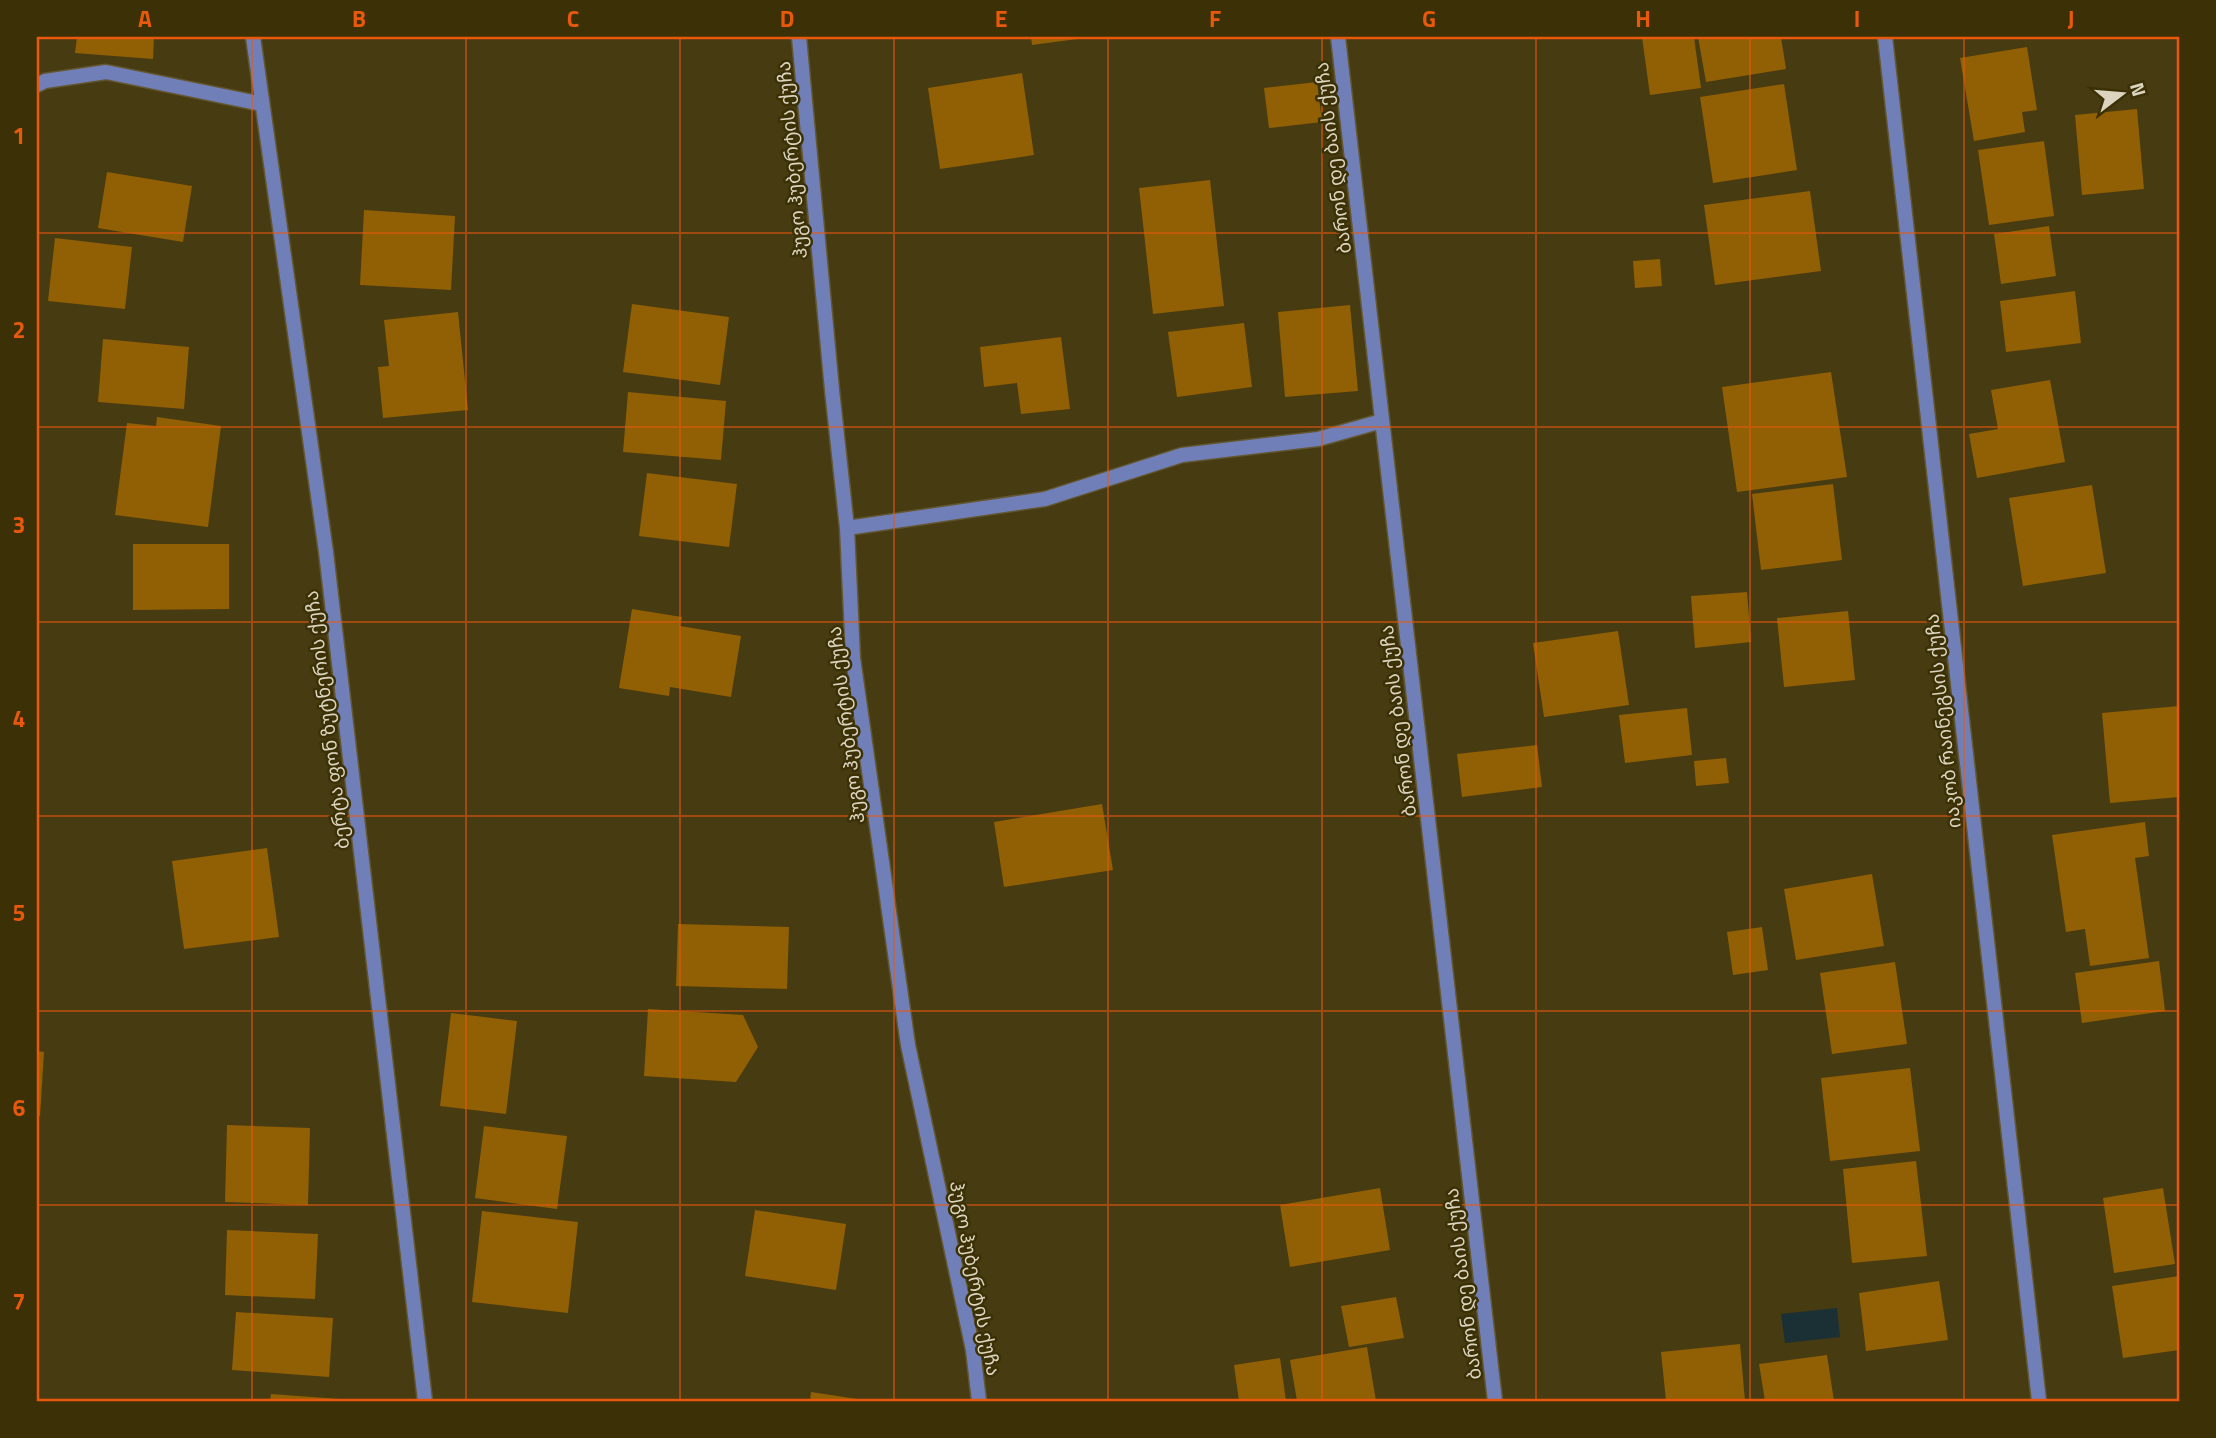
<svg xmlns="http://www.w3.org/2000/svg" width="2216" height="1438" font-family="'Titillium Web','Noto Sans Georgian',sans-serif">
  <style>
    .water { fill: #1b3034 }
    .building { fill: #915f04 }
    .lines { fill: none; stroke-linecap: round; stroke-linejoin: round }
    .minor-casing { stroke: #625731; stroke-width: 17 }
    .minor { stroke: #717fb9; stroke-width: 14 }
    .grid { fill: none; stroke: #e8590c; stroke-width: 2; stroke-opacity: 0.55 }
    .labels { text-anchor: middle; dominant-baseline: central; stroke-width: 5; stroke-linejoin: round; paint-order: stroke }
    .street-label { font-size: 19px; fill: #dbd4bf; stroke: #3c3106 }
    .neatline { fill: none; stroke: #e8590c; stroke-width: 2.5 }
    .grid-label { font-size: 23px; text-anchor: middle; font-weight: bold; fill: #e8590c }
  </style>
  <rect width="100%" height="100%" fill="#473b12"/>
  <path class="water" d="M1837 1308 1840 1337 1785 1343 1781 1314Z"/>
  <path class="building" d="M77 37H154L153 59 75 53Z
    M1031 37H1085V38L1032 45Z
    M1642 37H1694L1701 88 1650 95Z
    M1698 37H1781L1786 69 1706 82Z
    M2027 47 2037 110 2022 112 2025 132 1974 141 1960 58Z
    M1022 73 1034 155 940 169 928 88Z
    M1317 82 1322 122 1269 128 1264 88Z
    M1784 84 1797 170 1713 183 1700 97Z
    M2137 109 2144 189 2082 195 2075 115Z
    M2044 141 2054 216 1989 225 1978 150Z
    M107 172 192 186 183 242 98 228Z
    M1210 180 1224 306 1153 314 1139 188Z
    M1810 191 1821 271 1715 285 1704 205Z
    M364 210 455 216 451 290 360 285Z
    M2049 226 2056 276 2001 284 1994 234Z
    M55 238 132 247 125 309 48 301Z
    M1660 259 1662 286 1635 288 1633 261Z
    M2075 291 2081 343 2006 352 2000 301Z
    M632 304 729 317 720 385 623 372Z
    M1350 305 1358 391 1285 397 1278 312Z
    M458 312 468 410 383 418 378 367 389 366 384 320Z
    M1244 323 1252 387 1177 397 1168 332Z
    M1061 337 1070 409 1021 414 1017 383 984 387 980 347Z
    M103 339 189 347 184 409 98 402Z
    M1831 372 1847 477 1737 492 1722 387Z
    M2050 380 2065 462 1977 478 1969 434 1998 429 1991 390Z
    M628 392 726 401 721 460 623 452Z
    M157 417 221 426 208 527 115 515 127 423 156 426Z
    M647 473 737 484 729 547 639 536Z
    M1833 484 1842 560 1761 570 1752 494Z
    M2092 485 2106 573 2023 586 2009 498Z
    M133 544H229V609L133 610Z
    M1747 592 1751 642 1695 648 1691 596Z
    M632 609 682 617 680 626 741 636 731 697 670 687 669 696 619 688Z
    M1848 611 1855 680 1784 687 1777 618Z
    M1618 631 1629 705 1544 717 1533 643Z
    M2179 706V797L2110 803 2102 713Z
    M1687 708 1692 755 1625 763 1619 715Z
    M1537 745 1542 787 1462 797 1457 754Z
    M1726 758 1729 783 1696 786 1694 761Z
    M1102 804 1113 870 1004 887 994 822Z
    M2145 822 2149 856 2135 858 2149 958 2090 966 2085 929 2066 932 2052 835Z
    M267 848 279 937 184 949 172 861Z
    M1872 874 1884 946 1796 960 1784 889Z
    M678 924 789 927 787 989 676 986Z
    M1762 927 1768 970 1733 975 1727 932Z
    M2159 961 2165 1011 2082 1023 2075 973Z
    M1895 962 1907 1044 1832 1054 1820 973Z
    M648 1009 743 1015 758 1047 736 1082 644 1076Z
    M451 1013 517 1021 506 1114 440 1106Z
    M37 1051 44 1052 40 1116H37Z
    M1910 1068 1920 1151 1830 1161 1821 1078Z
    M227 1125 310 1128 308 1205 225 1202Z
    M484 1126 567 1136 557 1209 475 1198Z
    M1916 1161 1927 1256 1852 1263 1843 1169Z
    M1380 1188 1390 1250 1290 1267 1280 1205Z
    M2163 1188 2175 1264 2114 1273 2103 1198Z
    M755 1210 846 1224 836 1290 745 1276Z
    M482 1211 578 1222 568 1313 472 1302Z
    M227 1230 318 1234 315 1299 225 1295Z
    M2179 1276V1350L2123 1358 2112 1286Z
    M1939 1281 1948 1340 1866 1351 1859 1293Z
    M1396 1297 1404 1338 1349 1347 1341 1306Z
    M236 1312 333 1318 329 1377 232 1370Z
    M1740 1344 1745 1401H1666L1661 1352Z
    M1367 1347 1376 1401H1297L1290 1360Z
    M1827 1355 1834 1401H1765L1759 1364Z
    M1280 1358 1286 1401H1239L1234 1365Z
    M811 1392 864 1400 863 1401H810Z
    M271 1394 340 1399V1401H270Z"/>
  <g class="lines">
    <defs>
      <path id="minor" d="M253 37 326 552 425 1401
        M799 37 832 390 847 528 853 658 908 1045 973 1350 979 1401
        M1338 37 1495 1401
        M1885 37 2039 1401
        M37 85 45 81 106 72 262 104
        M847 528 1045 499 1182 455 1318 439 1382 421"/>
    </defs>
    <use href="#minor" class="minor-casing"/>
    <use href="#minor" class="minor"/>
  </g>
  <path class="grid" d="M252 37V1401M466 37V1401M680 37V1401M894 37V1401M1108 37V1401M1322 37V1401M1536 37V1401M1750 37V1401M1964 37V1401M37 233H2179M37 427H2179M37 622H2179M37 816H2179M37 1011H2179M37 1205H2179"/>
  <g class="labels">
    <g class="street-label">
      <text transform="translate(1332 158) rotate(-97)">ბარონ დე ბაის ქუჩა</text>
      <text transform="translate(791 160) rotate(-95)">ჰუგო ჰუბერტის ქუჩა</text>
      <text transform="translate(326 720) rotate(-97)">ბერტა ფონ ზუტნერის ქუჩა</text>
      <text transform="translate(1397 721) rotate(-97)">ბარონ დე ბაის ქუჩა</text>
      <text transform="translate(1942 721) rotate(-96)">იაკობ რაინეგსის ქუჩა</text>
      <text transform="translate(845 725) rotate(-97)">ჰუგო ჰუბერტის ქუჩა</text>
      <text transform="translate(976 1278) rotate(79)">ჰუგო ჰუბერტის ქუჩა</text>
      <text transform="translate(1462 1284) rotate(-97)">ბარონ დე ბაის ქუჩა</text>
    </g>
  </g>
  <rect width="2216" height="1438" fill="none" stroke="#3c3106" stroke-width="77"/>
  <g transform="translate(2122 94) rotate(74)" stroke="#3c3106" stroke-width="5" paint-order="stroke">
  <path d="M0-5L12 26L0 18L-12 26Z" fill="#dbd4bf"/>
  <text y="-10" font-size="19" font-weight="bold" text-anchor="middle" fill="#dbd4bf">N</text>
  </g>
  <rect x="38" y="38" width="2140" height="1362" class="neatline"/>
  <g class="grid-label">
    <text x="145" y="27">A</text>
    <text x="359" y="27">B</text>
    <text x="573" y="27">C</text>
    <text x="787" y="27">D</text>
    <text x="1001" y="27">E</text>
    <text x="1215" y="27">F</text>
    <text x="1429" y="27">G</text>
    <text x="1643" y="27">H</text>
    <text x="1857" y="27">I</text>
    <text x="2071" y="27">J</text>
    <text x="19" y="144">1</text>
    <text x="19" y="338">2</text>
    <text x="19" y="533">3</text>
    <text x="19" y="727">4</text>
    <text x="19" y="921">5</text>
    <text x="19" y="1116">6</text>
    <text x="19" y="1310">7</text>
  </g>
</svg>
